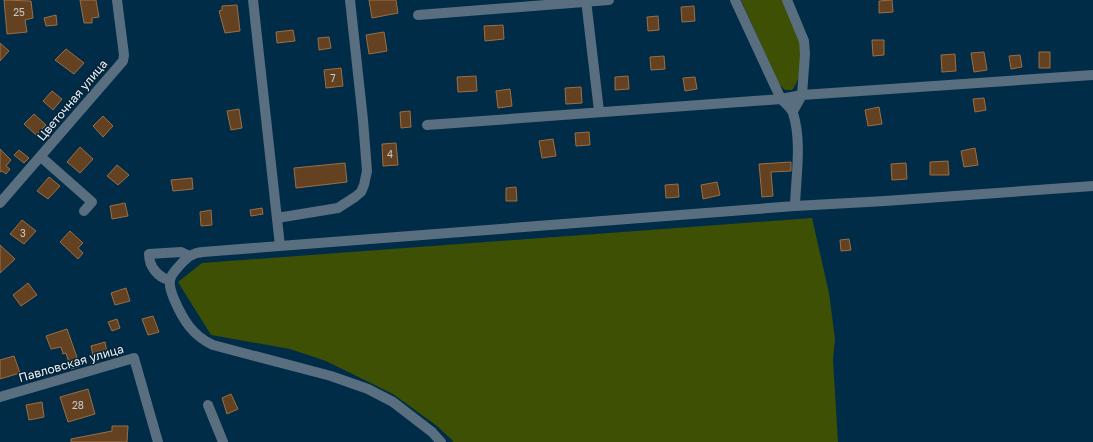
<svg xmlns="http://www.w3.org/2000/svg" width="1093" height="442" font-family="'Golos Text',sans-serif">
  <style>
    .green { fill: #3e5003 }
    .building { fill: #644221; stroke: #9c6e42 }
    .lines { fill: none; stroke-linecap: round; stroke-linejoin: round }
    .minor { stroke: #596e7f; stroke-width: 10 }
    .labels { text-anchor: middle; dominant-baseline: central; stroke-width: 3; stroke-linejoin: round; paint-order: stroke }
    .number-label { font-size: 10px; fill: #c8c8c7 }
    .street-label { font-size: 12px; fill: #eaf5fe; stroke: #062235 }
  </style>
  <rect width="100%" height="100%" fill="#012c47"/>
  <path class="green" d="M741 0H783C787 10 794 21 798 32 803 48 804 76 792 90H785L779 84Z
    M812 218 829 293 835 339 833 360 838 442H454L437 426 393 394 326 361 290 349 211 335 178 282 202 263Z"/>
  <path class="building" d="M4 0 31 1 33 18 25 20 27 32 7 34Z
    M80 0H96L99 17 92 18V23H84Z
    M369 0H396L398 13 372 18Z
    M892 0 893 12 879 13V1Z
    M237 5 240 31 225 33 219 11 222 10V6Z
    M694 6 695 21 682 22 681 7Z
    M56 15 57 25 46 26 44 18Z
    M658 16 659 30 648 31 647 17Z
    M503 25 504 39 485 41 484 26Z
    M293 30 295 41 277 43 276 32Z
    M384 32 387 51 369 54 366 35Z
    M329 37 331 48 319 50 318 38Z
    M872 40H884V55L873 56Z
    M0 43 9 51 0 61Z
    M66 49 84 63 74 74 55 60Z
    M984 52 987 70 974 72 971 53Z
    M1039 52H1050V68H1039Z
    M955 54 956 71 942 72 941 55Z
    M1020 55 1022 67 1011 69 1009 56Z
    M664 56 665 69 651 70 650 57Z
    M341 68 343 86 326 88 324 70Z
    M476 76 477 91 458 92 457 77Z
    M628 76 629 89 615 90V77Z
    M695 77 697 89 685 91 683 78Z
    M581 87 582 103 566 104 565 88Z
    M510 89 512 106 498 108 496 91Z
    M52 91 62 99 53 110 43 101Z
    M984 98 986 110 975 112 973 99Z
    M879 107 882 124 868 126 865 110Z
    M239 109 242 128 231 130 227 111Z
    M410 111 411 127 401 128 400 112Z
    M34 114 46 125 36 135 24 124Z
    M103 116 113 126 103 137 93 126Z
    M589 132 590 145 576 146 575 133Z
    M553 139 556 156 542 158 539 141Z
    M396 143 398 165 383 166 382 144Z
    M80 147 93 159 80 173 67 162Z
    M975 148 978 165 964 167 961 151Z
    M0 149 11 160 6 166 10 169 6 174 2 171 0 172Z
    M19 150 29 158 24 163 14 155Z
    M948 161 949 175H930V162Z
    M791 162V171L771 172 773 196 762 197 759 164Z
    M345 163 347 182 296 188 294 168Z
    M906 163 907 179 892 180 891 164Z
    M117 165 129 175 118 185 107 176Z
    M49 177 60 186 48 199 37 191Z
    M192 178 193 189 173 191 171 180Z
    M717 182 720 195 703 199 701 185Z
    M678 184 679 197 666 198 665 185Z
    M516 187 517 201H506V188Z
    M125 203 128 216 112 219 110 206Z
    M262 208 263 214 251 216 250 210Z
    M211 210 212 225 201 226 200 212Z
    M22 220 36 231 24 244 10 234Z
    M70 231 83 243 78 248 83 253 78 259 60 242Z
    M849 239 851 250 841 251 840 240Z
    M0 245 15 259 0 273Z
    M28 283 37 295 21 306 13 295Z
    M126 288 130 301 115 305 111 293Z
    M153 316 159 332 148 335 142 319Z
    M117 319 120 328 112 331 108 322Z
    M67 329 80 366 71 369 66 353 63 354 61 347 51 349 46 336Z
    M105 342 108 357 94 360 91 346Z
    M14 356 20 373 0 379V360Z
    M88 389 95 414 68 422 60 397Z
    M231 394 238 409 227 414 222 398Z
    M42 402 44 417 29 420 26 405Z
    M112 426H128L127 442H71V439L112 431Z"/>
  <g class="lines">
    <path class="minor" d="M253 0 280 246
      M586 0 599 111
      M735 0 781 99C785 103 791 108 793 113 802 141 796 176 795 206
      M787 0 804 41 805 54 802 95 793 111
      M418 15 609 0
      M427 125 781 99 802 95 1093 75
      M41 157 92 202 84 211
      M0 203 123 61 124 55 117 0
      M277 218 338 208 355 197 361 192 364 185 367 171 363 120 350 0
      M169 280C158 277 149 267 149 254L181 252 189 256
      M0 397 134 358 158 442
      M208 405 223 442
      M441 442 432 432 393 402 368 389 331 376 213 345C193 336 183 320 174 299 172 294 169 287 170 281 170 275 176 270 180 265 187 257 192 253 203 252L795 206 885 201 1093 186"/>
  </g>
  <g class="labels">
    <g class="number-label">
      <text x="19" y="12">25</text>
      <text x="333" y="78">7</text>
      <text x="390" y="154">4</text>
      <text x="23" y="233">3</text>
      <text x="78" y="405">28</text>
    </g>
    <g class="street-label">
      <text transform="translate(72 100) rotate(-50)">Цветочная улица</text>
      <text transform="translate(71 363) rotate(-16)">Павловская улица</text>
    </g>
  </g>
</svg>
